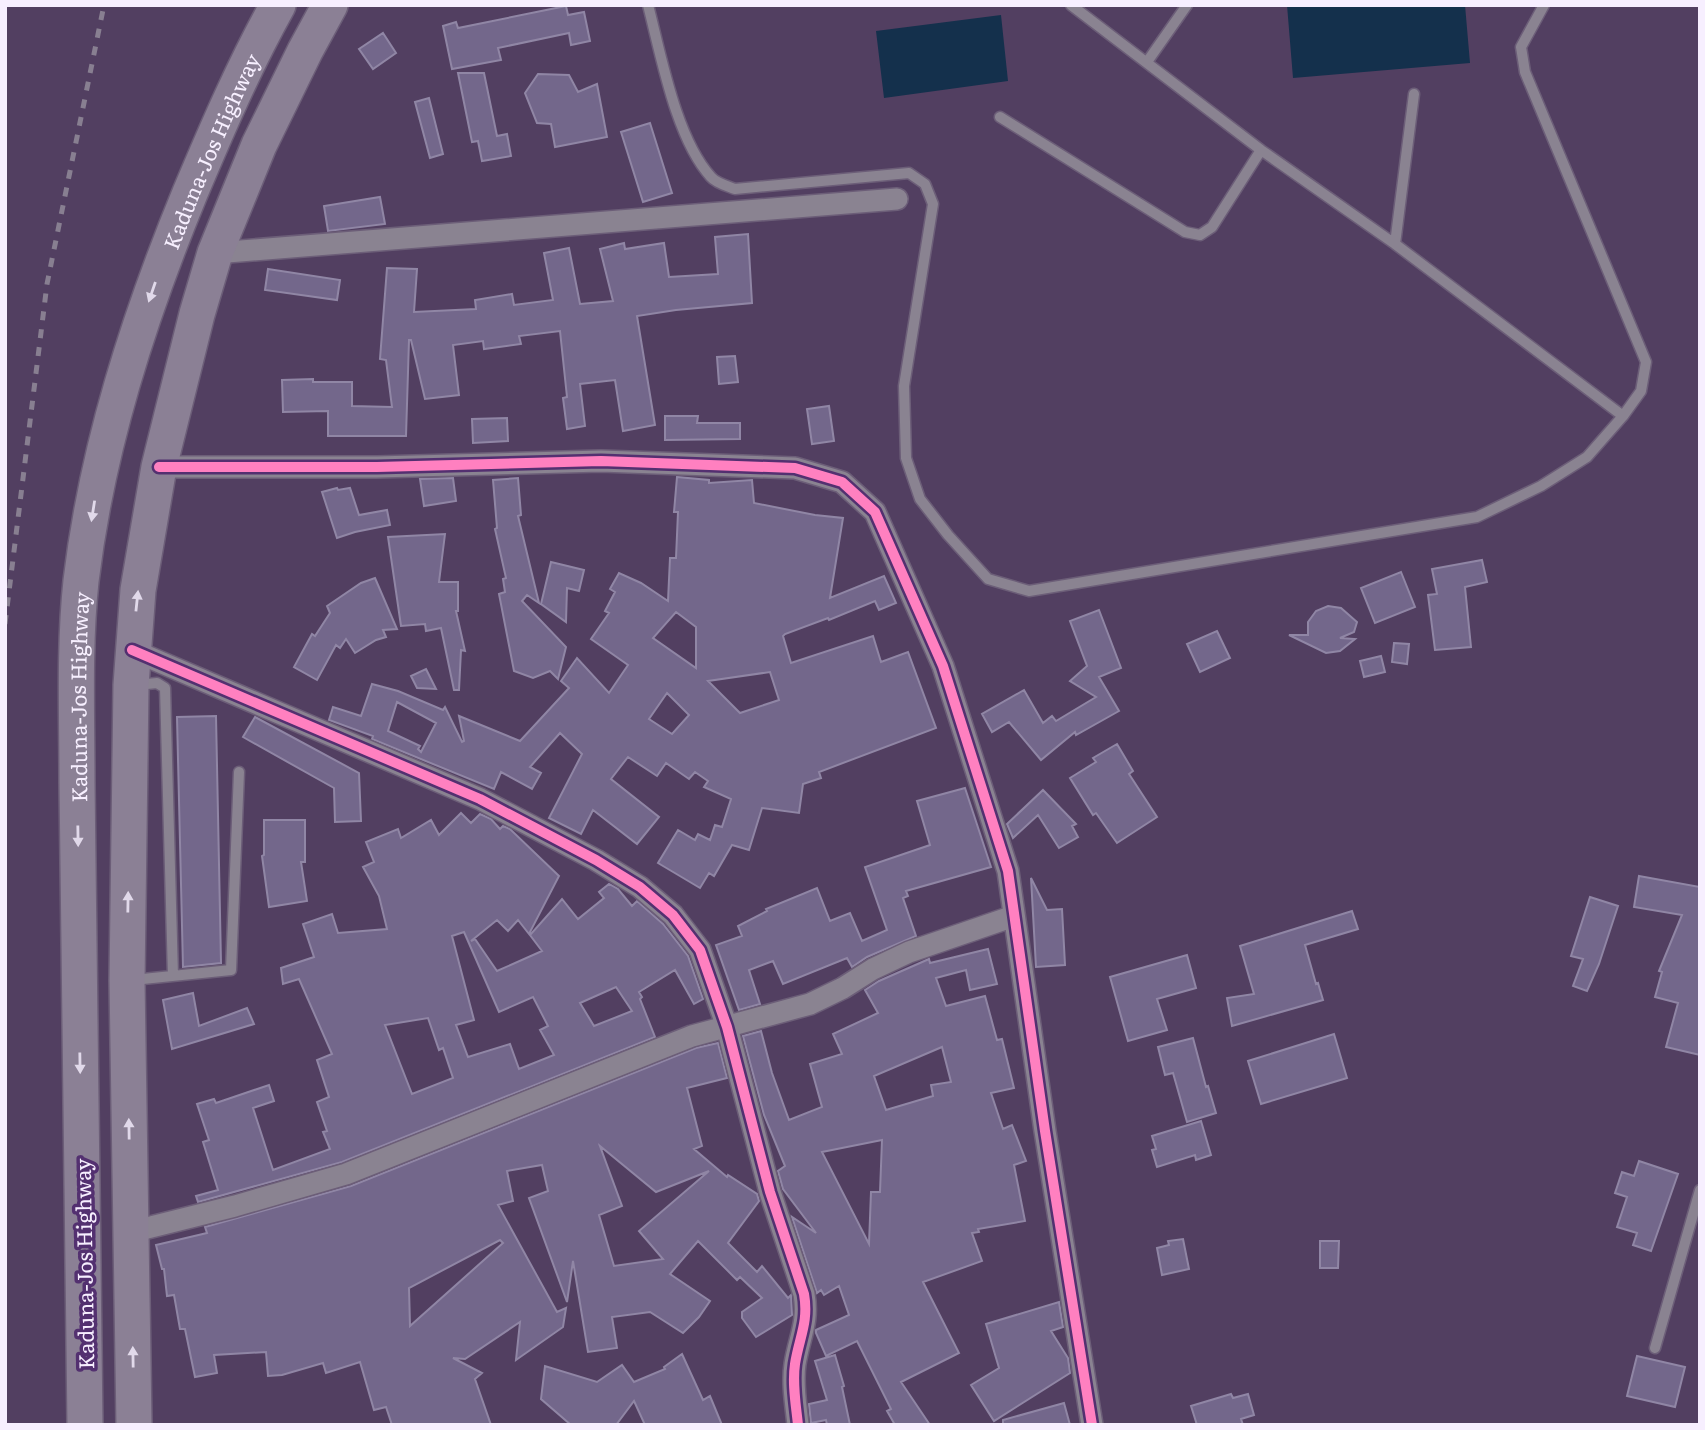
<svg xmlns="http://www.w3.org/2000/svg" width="1705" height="1430" font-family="Literata,serif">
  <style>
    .water { fill: #14304c }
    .building { fill: #73678b; stroke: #9086a5; stroke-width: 2; fill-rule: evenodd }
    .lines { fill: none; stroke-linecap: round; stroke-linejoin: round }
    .service-casing { stroke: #6c5e78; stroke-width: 13 }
    .minor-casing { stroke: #6c5e78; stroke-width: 24 }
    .trunk-casing { stroke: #6c5e78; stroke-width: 38 }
    .service { stroke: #8a8391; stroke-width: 10 }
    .minor { stroke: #8a8391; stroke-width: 21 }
    .trunk { stroke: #8b8095; stroke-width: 35 }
    .rail { stroke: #887f91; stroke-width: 5; stroke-dasharray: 9 9; stroke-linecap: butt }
    .cycleway-casing { stroke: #533070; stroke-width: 15 }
    .cycleway { stroke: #ff80c0; stroke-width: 10 }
    .oneway { fill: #e1d9ea }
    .labels { text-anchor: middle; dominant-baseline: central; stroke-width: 7; stroke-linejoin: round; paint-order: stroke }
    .street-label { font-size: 21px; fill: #f7efff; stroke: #533070 }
  </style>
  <rect width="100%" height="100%" fill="#523f61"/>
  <path class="water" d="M1287 5H1465L1470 63 1293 78Z
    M1001 15 1008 81 884 98 876 31Z"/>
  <path class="building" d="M566 6 568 15 584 12 590 41 571 45 569 33 498 48 501 60 452 69 443 26 456 22 458 28Z
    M383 33 396 53 373 69 359 49Z
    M458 73H484L497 136 507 134 511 156 482 161 478 141 472 142Z
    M538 74 569 75 578 92 597 84 607 137 555 147 551 124 537 123 525 93Z
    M429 98 443 154 430 158 415 102Z
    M650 123 672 193 643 202 621 132Z
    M380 197 385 224 328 231 324 206Z
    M748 234 752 303 676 310 637 316 655 425 623 431 615 380 580 384 585 426 567 429 563 398 567 397 560 331 519 336 521 344 484 349 483 341 453 345 459 395 425 399 411 340H409L406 436H328V411L283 412 282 380 313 379V382H352V406L392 407 386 360 380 359 387 268 417 269 414 312 476 309 475 300 512 294 514 305 553 300 544 253 569 248 580 304 613 301 600 249 624 243 625 249 664 243 669 277 718 274 715 237Z
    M268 269 340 280 337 300 265 290Z
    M735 356 738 382 719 384 717 357Z
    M829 406 834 441 812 444 807 409Z
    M665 416H698L697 423H740V439L665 440Z
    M507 418 508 441 473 443 472 419Z
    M677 477 709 480V483L752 480 754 503 815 515 843 518 830 598 884 576 896 603 879 610 875 601 829 620 828 618 785 634 783 636 791 663 873 636 881 662 908 652 936 728 819 772 821 778 803 784 799 813 762 808 749 850 732 845 714 876 709 873 700 888 658 863 678 830 695 840 698 834 710 840 715 825 722 827 731 799 704 787 708 781 695 772 689 779 666 763 657 776 628 757 611 779 659 817 637 844 593 810 581 834 549 818 582 754 560 733 530 767 541 773 532 789 501 772 494 789 372 739 373 736 329 720 333 707 361 716 372 684 398 691 443 710 445 707 462 742 464 741 459 716 520 741 569 688 561 681 577 658 609 693 628 665 591 639 609 613 605 611 615 592 610 589 619 573 641 583 668 601 670 558H676L678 512H674ZM676 612 696 627V668L653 638ZM770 672 779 700 740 713 708 681ZM667 693 689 715 672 734 649 719ZM397 702 436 723 421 752 418 749 420 746 388 731Z
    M453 478 456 501 424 506 420 479Z
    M518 478 521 515 518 516 539 603 527 595 522 601 566 647 558 679 550 671 533 678 514 671 499 594 505 592 503 579 506 578 495 529 497 528 493 480Z
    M337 488 338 490 350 488 359 515 387 510 390 525 355 532 337 538 322 492Z
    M445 534 439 582H458V611H456L465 651 461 650 459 690H454L441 628 426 631 425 624 401 626 388 537Z
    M1482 560 1487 582 1465 587 1471 647 1435 650 1428 595 1437 594 1432 569Z
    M551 562 584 570 579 591 567 588 566 622 541 604Z
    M1401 572 1415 607 1375 623 1361 588Z
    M375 578 397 629 383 630 386 637 376 640 355 653 346 639 340 648 336 645 317 680 294 667 312 634 315 636 330 613 327 606 361 583Z
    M1328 606 1341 608 1357 622 1354 632 1340 638 1355 639 1340 651 1326 653 1289 635H1308V622L1316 611Z
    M1099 610 1121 668 1099 677 1119 711 1076 735 1075 732 1041 760 1009 722 992 732 982 714 1024 690 1043 723 1052 716 1056 721 1096 697 1070 681 1087 666 1070 621Z
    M1217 631 1230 658 1200 672 1187 644Z
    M1394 643 1409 644 1407 664 1392 662Z
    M1381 656 1385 672 1364 677 1360 661Z
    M426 669 436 689 417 688 411 676Z
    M216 716 221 963 183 967 177 717Z
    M255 717 359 773 361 821 335 822 334 788 243 737Z
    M1117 744 1133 771 1129 774 1157 817 1117 843 1096 813 1093 815 1070 778 1096 762 1093 758Z
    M965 788 991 867 906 891 908 896 903 898 916 936 867 957 852 967 847 958 783 984 773 961 749 970 760 1004 739 1010 716 945 742 936 738 926 767 911 766 909 817 888 830 921 850 913 862 941 887 930 865 867 930 845 917 801Z
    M1043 790 1076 824 1072 826 1078 837 1059 848 1038 815 1013 838 1007 824Z
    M461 813 471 823 480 814 491 819 500 829 503 826 510 829 559 876 529 934 518 920 508 931 497 920 471 941 475 939 497 971 542 951 530 935 562 899 578 919 604 898 599 892 609 884 618 889 632 906 637 901 663 924 688 956 703 999 694 1004 675 970 639 992 642 997 640 999 655 1037 342 1162 198 1202 196 1196 218 1190 203 1142 209 1140 197 1104 214 1099 216 1103 269 1085 274 1101 253 1108 273 1170 330 1149 323 1132 327 1131 317 1102 329 1097 317 1060 332 1054 299 979 283 984 281 968 314 957 303 924 332 914 338 933 387 929 379 896 363 867 374 862 366 842 398 829 401 838 431 820 439 835ZM464 932 499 1012 533 997 548 1026 540 1030 554 1055 519 1069 510 1044 468 1057 456 1025 474 1020 452 936ZM616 987 632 1011 594 1026 580 1003ZM428 1018 439 1050 443 1048 453 1078 412 1094 385 1025Z
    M264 820H305V862H301L307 901 269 907 262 856 264 855Z
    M1639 876 1700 887V1055L1666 1047 1678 1003 1655 997 1662 972 1659 971 1682 915 1634 907Z
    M1031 878 1047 910 1062 909 1065 965 1036 967Z
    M1590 897 1618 906 1599 964 1587 991 1573 986 1583 959 1571 956Z
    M1352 911 1358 929 1305 945 1316 984 1318 983 1323 1000 1232 1026 1227 998 1254 994 1240 946Z
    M988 949 997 984 970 990 966 970 936 978 946 1006 985 996 997 1040 1002 1039 1014 1088 991 1093 1003 1129 1012 1125 1026 1161 1014 1165 1025 1221 978 1229 979 1232 972 1233 982 1261 923 1282 959 1353 901 1382 930 1425H895L887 1411 891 1409 857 1341 826 1356 816 1333V1330L849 1315 839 1286 824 1295 821 1290 817 1293 792 1217 816 1233 783 1189 778 1171 785 1166 764 1115 743 1036 761 1031 772 1073 789 1120 822 1107 810 1064 842 1054 833 1034 878 1013 865 990 879 981 929 959 930 963ZM942 1047 951 1082 931 1085 933 1096 886 1110 874 1076ZM882 1140 880 1192H871L869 1244 822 1152Z
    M1187 955 1196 988 1157 999 1167 1030 1128 1041 1110 977Z
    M193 993 199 1026 247 1008 254 1024 172 1049 163 1000Z
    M1334 1034 1347 1078 1261 1104 1248 1061Z
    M1193 1038 1206 1087 1208 1086 1216 1113 1187 1122 1173 1073 1165 1075 1158 1047Z
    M718 1043 727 1078 687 1088 702 1146 694 1149 727 1177 728 1175 757 1194 759 1201 728 1243 757 1272 762 1266 788 1298 791 1295 792 1315 756 1337 742 1318V1312L762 1298 740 1277 737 1280 698 1241 670 1274 710 1301 699 1317 683 1333 650 1312 612 1317 617 1348 588 1352 573 1261 567 1302 529 1198 548 1191 542 1165 507 1171 513 1201 498 1205 557 1312 566 1308 563 1327 516 1360 520 1322 465 1359 453 1358 482 1373 475 1379 491 1425H392L386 1407 374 1410 360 1362 326 1373 323 1363 282 1375 268 1376 266 1352 214 1355 217 1373 195 1377 185 1329H180L174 1295 167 1296 164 1269H162L156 1245 207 1233 205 1227 351 1186 696 1048ZM600 1146 656 1192 709 1171 639 1231 663 1259 614 1266 599 1215 622 1206ZM500 1240 503 1243 410 1326 409 1288Z
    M1201 1121 1211 1155 1196 1160 1195 1155 1157 1167 1152 1150 1156 1149 1152 1136Z
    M1639 1161 1678 1174 1651 1251 1633 1245 1637 1233 1617 1227 1627 1197 1615 1193 1622 1172 1634 1176Z
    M1183 1239 1189 1269 1162 1275 1157 1248 1169 1245 1168 1241Z
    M1320 1241H1339L1338 1268H1320Z
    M1059 1302 1063 1327 1051 1331 1068 1358 1070 1373 994 1421 971 1385 999 1368 986 1324Z
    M682 1354 703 1400 710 1396 722 1425H645L634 1401 616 1425H571L541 1399 545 1366 597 1382 622 1365 634 1382 665 1369 664 1367Z
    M835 1355 844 1386 842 1387 850 1425H827L826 1420 811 1423 809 1404 827 1400 815 1361Z
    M1637 1356 1685 1367 1675 1407 1627 1396Z
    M1231 1394 1233 1398 1248 1394 1254 1415 1241 1419 1243 1425H1197L1191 1406Z
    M1064 1403 1070 1425H1003V1420Z"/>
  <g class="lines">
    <defs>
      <path id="service" d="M648 5C661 55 676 139 711 177 716 183 727 186 735 189L909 173 925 184 933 204 904 386 906 458 920 499 948 535 988 579 1029 591 1477 517 1541 486 1587 457 1623 416 1641 391 1646 362 1525 72 1521 47 1544 5
        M1071 5 1261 150 1395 244 1623 416
        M1147 62 1187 5
        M1000 117 1185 232 1200 235 1212 227 1261 150
        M1395 244 1414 94
        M136 685 157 683 165 688 173 976
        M133 980 231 970 239 772
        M1655 1348 1700 1190"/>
      <path id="minor" d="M215 253 897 199
        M159 467H377L601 461 795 468 842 482 875 512 943 666 1008 871 1045 1131 1092 1425
        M132 650 480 799 596 860 640 887 673 915 700 950 727 1027 770 1192 804 1294C809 1322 799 1338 795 1364 792 1384 796 1405 798 1425
        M131 1232 235 1206 346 1174 692 1036 810 1004 843 988 873 969 909 952 1014 916"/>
      <g id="trunk">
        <path id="s1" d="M85 1425 77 783C77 717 74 646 81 581 97 447 139 317 190 193 217 129 244 66 278 5"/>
        <path d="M134 1425 127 981 131 685 138 590 159 467 197 314 215 253 259 145 305 51 330 5"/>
      </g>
    </defs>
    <use href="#service" class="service-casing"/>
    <use href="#minor" class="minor-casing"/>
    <use href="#trunk" class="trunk-casing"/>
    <use href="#service" class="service"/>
    <use href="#minor" class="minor"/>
    <use href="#trunk" class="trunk"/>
    <path class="rail" d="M5 624 47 284 104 5"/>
    <defs>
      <path id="cycleway" d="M159 467H377L601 461 795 468 842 482 875 512 943 666 1008 871 1045 1131 1092 1425
        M132 650 480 799 596 860 640 887 673 915 700 950 727 1027 770 1192 804 1294C809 1322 799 1338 795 1364 792 1384 796 1405 798 1425"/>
    </defs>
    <use href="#cycleway" class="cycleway-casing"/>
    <use href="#cycleway" class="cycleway"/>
  </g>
  <defs><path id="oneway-solid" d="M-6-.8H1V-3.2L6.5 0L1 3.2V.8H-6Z" transform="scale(1.75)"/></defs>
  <g class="oneway">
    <use href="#oneway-solid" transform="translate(152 292) rotate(109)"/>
    <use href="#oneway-solid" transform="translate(93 511) rotate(99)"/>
    <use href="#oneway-solid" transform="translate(137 601) rotate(-84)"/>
    <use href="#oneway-solid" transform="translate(78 836) rotate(89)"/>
    <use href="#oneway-solid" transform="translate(128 902) rotate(-89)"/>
    <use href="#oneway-solid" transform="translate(80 1063) rotate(89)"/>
    <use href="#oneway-solid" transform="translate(129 1129) rotate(-91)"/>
    <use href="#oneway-solid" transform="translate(133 1357) rotate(-91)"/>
  </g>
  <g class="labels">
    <g class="street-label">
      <text stroke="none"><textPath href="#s1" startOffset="1295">Kaduna-Jos Highway</textPath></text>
      <text stroke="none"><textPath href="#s1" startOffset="728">Kaduna-Jos Highway</textPath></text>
      <text transform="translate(83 1264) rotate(-91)">Kaduna-Jos Highway</text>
    </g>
  </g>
  <rect width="1705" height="1430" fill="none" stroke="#f7efff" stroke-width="14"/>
</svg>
